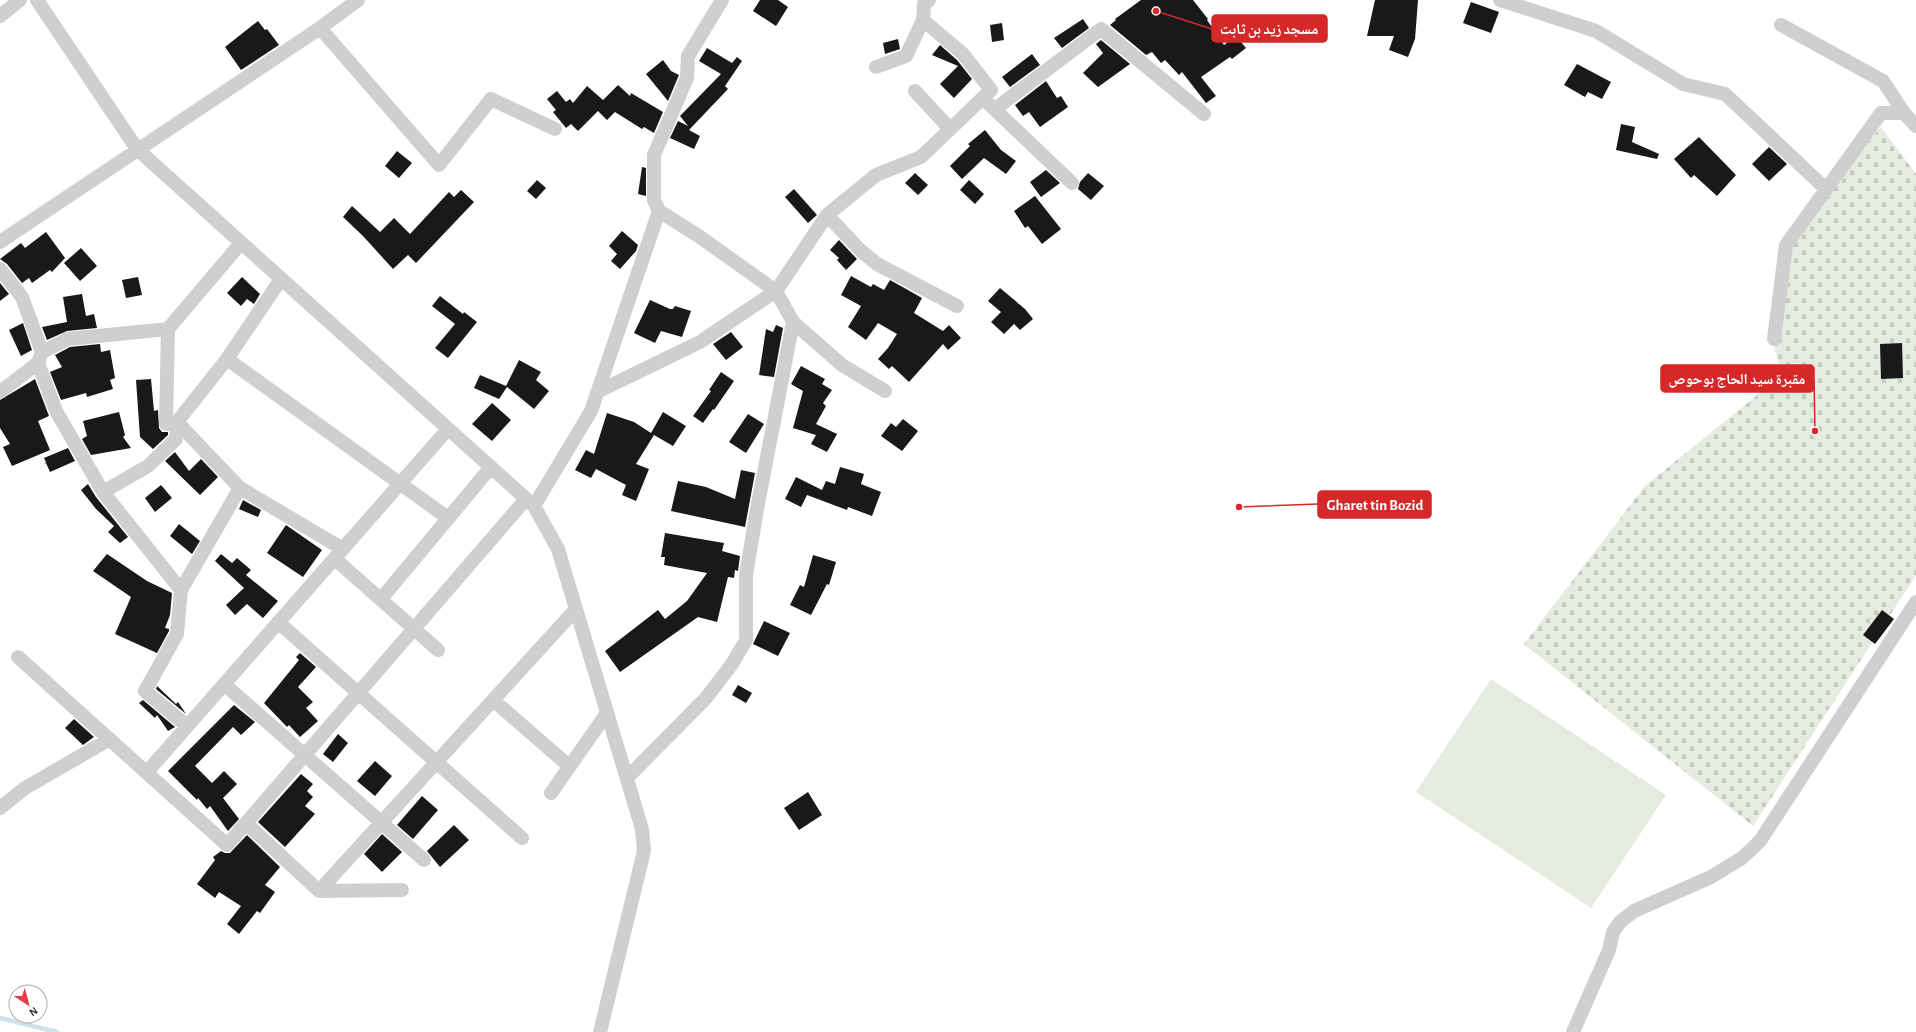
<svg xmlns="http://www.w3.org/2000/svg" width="1916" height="1032" font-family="'Alegreya Sans','Noto Naskh Arabic',sans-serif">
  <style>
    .cemetery { fill: url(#cemetery-stones) }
    .pitch { fill: #e5ebde }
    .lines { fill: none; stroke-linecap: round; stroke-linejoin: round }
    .stream { stroke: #cee2ed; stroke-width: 4.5 }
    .building { fill: #191919 }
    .minor { stroke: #cfcfcf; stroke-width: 14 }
    .leader { fill: none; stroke: #d62828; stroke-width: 1.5 }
    .callout-dot { fill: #d62828; stroke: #fff; stroke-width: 1.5 }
    .callout { fill: #d62828; stroke: #d62828; stroke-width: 1.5 }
    .callout-label { font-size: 15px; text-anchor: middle; font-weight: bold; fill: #fff }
  </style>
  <defs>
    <pattern id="cemetery-stones" width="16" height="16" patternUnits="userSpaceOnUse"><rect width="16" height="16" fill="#e5ebde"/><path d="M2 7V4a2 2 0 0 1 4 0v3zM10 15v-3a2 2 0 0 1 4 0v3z" fill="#c5cabf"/></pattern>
  </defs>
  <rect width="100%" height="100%" fill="#fff"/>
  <path class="cemetery" d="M1881 127 1916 174V575L1753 826 1524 644 1645 486 1782 375 1773 343 1791 232Z"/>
  <path class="pitch" d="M1491 679 1666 795 1591 908 1416 792Z"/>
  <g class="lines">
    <path class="stream" d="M0 1018 57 1032"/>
  </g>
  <path class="building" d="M760 0H778L788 7 776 26 753 11Z
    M1141 0H1193L1208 19 1207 20 1224 45 1236 36 1246 48 1232 59 1230 57 1201 77 1216 96 1206 103 1182 72 1179 75 1165 60 1161 63 1152 52 1146 55 1110 25 1116 20 1115 19Z
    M1375 0H1418L1415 39 1408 57 1389 50 1394 36H1367Z
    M1471 2 1499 12 1491 33 1463 23Z
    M1083 19 1089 28 1062 48 1054 38Z
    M258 21 265 30 267 29 279 45 241 70 225 47Z
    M1002 23 1004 40 992 42 990 25Z
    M898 39 900 49 885 54 883 43Z
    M1101 40 1130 64 1098 87 1083 73 1103 53 1096 44Z
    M940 45 957 60 972 79 954 98 940 84 958 66 932 55Z
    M707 48 732 63 737 57 742 61 725 86 728 89 689 130 700 136 694 149 670 138 678 121 688 126 680 116 721 74 699 61Z
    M1032 54 1040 65 1010 87 1002 77Z
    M663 60 671 71 679 75 668 101 646 74Z
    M1577 64 1611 82 1602 99 1588 92 1585 97 1564 85Z
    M1046 81 1057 98 1061 96 1068 107 1040 127 1029 112 1023 116 1015 105Z
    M618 85 630 96 631 93 663 112 654 133 644 127 642 129 615 112 607 120 598 111 578 131 571 124 566 128 553 112 556 110 547 99 557 91 566 102 570 99 573 103 587 86 603 100Z
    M1621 124 1635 127 1632 142 1659 154 1657 159 1616 150Z
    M985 130 1001 150 1016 161 1006 174 984 158 962 179 950 166 970 146 968 144Z
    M1699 137 1736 175 1717 196 1694 175 1691 178 1674 159Z
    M1769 147 1787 164 1769 181 1752 164Z
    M397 151 412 163 399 178 385 166Z
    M642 167 646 168V196L638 194Z
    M1046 170 1060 183 1041 197 1030 182Z
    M915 173 928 185 918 195 905 183Z
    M1088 173 1104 186 1091 200 1078 189 1080 182Z
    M537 180 546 188 536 199 527 191Z
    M969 180 984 194 975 204 960 190Z
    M794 189 817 215 808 223 785 197Z
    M461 190 474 202 416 263 408 255 393 269 363 236 343 217 352 206 380 232 394 218 410 234 449 192 454 197Z
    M1035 196 1061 229 1042 244 1028 226 1025 228 1014 211Z
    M622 231 638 245 636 251 620 269 611 261 617 254 609 246Z
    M46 232 65 258 52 272 50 270 32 283 29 278 22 283 7 264 0 259 21 243 25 248Z
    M839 240 857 259 846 270 837 260 839 258 830 250Z
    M81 248 97 266 80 281 64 263Z
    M851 276 871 287 873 284 884 290 890 280 908 290 922 298 914 313 943 331 949 325 961 338 948 350 943 344 909 382 892 366 889 369 878 359 888 348 897 334 878 323 866 340 848 327 861 306 841 295Z
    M138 277 142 295 126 298 122 280Z
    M242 277 260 294 254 304 247 299 241 306 227 293Z
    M0 283 9 294 0 301Z
    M1000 288 1025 309 1033 319 1020 330 1014 324 1004 334 991 322 1001 312 988 301Z
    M82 294 86 316 94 314 97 328 67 331 47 340 42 327 67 322 63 297Z
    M440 296 463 314 464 312 477 322 448 358 435 348 455 324 432 306Z
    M650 300 670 309H673L675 306 691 311 682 337 661 331 655 343 634 333Z
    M23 323 32 350 21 356 9 330Z
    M776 325 783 328 774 377 759 375 766 329 773 332Z
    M731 332 743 347 726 360 713 344Z
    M1902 343 1903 378 1881 379 1880 344Z
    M100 344 101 352 110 350 115 378 110 380 113 389 87 397 86 393 61 400 50 372 62 367 55 355 70 347Z
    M519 360 541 372 536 380 549 391 534 409 507 387 499 399 474 388 480 375 506 386Z
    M801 366 825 379 822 384 832 390 823 403 826 406 816 424 837 434 827 452 811 444 816 435 793 428 803 391 791 384Z
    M721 372 734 381 714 410 713 409 703 423 693 416 711 391 709 390Z
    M35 379 49 416 38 421 50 450 12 466 3 447 10 444 0 428V400Z
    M151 379 154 411 158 410 159 428 162 432H168V435L153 449 140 437 136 380Z
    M492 403 511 420 492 441 472 424Z
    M119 412 125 435 123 437 131 448 91 455 82 439 87 436 83 421Z
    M663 412 686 426 673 446 654 435 636 464 649 469 636 501 622 495 626 485 596 469 591 478 575 470 586 450 594 454 607 413 634 422 651 433Z
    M748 414 764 424 746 453 729 442Z
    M903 419 918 431 902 451 881 436 891 423 896 427Z
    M68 448 75 461 50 472 46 463 44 464 46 462 44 458Z
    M175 452 189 471 201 459 218 477 200 495 165 461Z
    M840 467 864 474 861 484 881 492 872 516 848 507 847 510 807 495 801 507 785 499 796 477 822 490 826 481 835 484Z
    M741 470 755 473 745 527 671 511 678 481 706 487 735 499Z
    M88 484 96 497 128 537 120 543 108 532 114 526 96 509 81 490Z
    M161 485 172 498 155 512 145 498Z
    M243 500 261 510 258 517 239 509Z
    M179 524 200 541 192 554 170 536Z
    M286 525 322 550 303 577 267 553Z
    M665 533 724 543 722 551 740 556 738 571 735 570 734 578 728 577 717 622 698 617 620 672 605 651 658 610 665 619 687 601 707 573 664 565 665 557H661Z
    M107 554 147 581 172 593 170 615 165 628 169 629V631L157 653 115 634 131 597 93 571Z
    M221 554 232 563 237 558 251 570 246 575 278 601 263 618 247 604 235 615 226 605 244 588 215 561Z
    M813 555 836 562 829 585 827 584 811 615 790 605 800 585 804 587Z
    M1882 610 1894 619 1875 644 1863 635Z
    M764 621 790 633 778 656 753 644Z
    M300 653 316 667 298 687 313 702 306 708 318 721 300 737 289 725 287 727 264 703 299 660 296 657Z
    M738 685 752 693 746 703 732 695Z
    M157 686 176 704 178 702 186 714 156 689Z
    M143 700 175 727 168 731 157 715 155 718 139 703Z
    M234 705 255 722 241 735 233 727 195 766 212 783 224 771 237 784 223 798 239 819 228 831 210 806 207 809 198 798 197 800 168 771Z
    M74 719 94 737 83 745 65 728Z
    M338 734 348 743 333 762 323 754Z
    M375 761 392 776 375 796 357 781Z
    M301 774 313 784 307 791 313 797 305 806 315 814 285 847 258 822Z
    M808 792 822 815 799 830 784 808Z
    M422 796 438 810 413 839 397 825Z
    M454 825 469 840 440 867 427 851Z
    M382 834 402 852 382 872 364 854Z
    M247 835 280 867 265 885 275 892 260 913 257 911 239 934 227 924 241 906 219 892 215 898 197 884 215 860 213 857 221 851 225 853H230Z"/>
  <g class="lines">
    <path class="minor" d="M37 0 137 149 534 506 558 549 642 829 644 851 600 1032
      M1500 0 1596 31 1683 84 1725 94 1826 189
      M0 16 20 0
      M1781 25 1883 81 1904 113
      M320 28 439 165 491 99 555 129
      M876 67 906 56 923 20 924 4 929 0
      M915 91 950 129
      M988 103 1072 183
      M995 109 1101 29 1204 114
      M827 215 860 250 877 264 957 306
      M0 242 320 28 358 0
      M0 269 22 297 42 352 38 363 56 411 103 492 181 590
      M793 322 842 365 885 391
      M1774 339 1786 245 1881 113H1904L1916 126
      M42 352 68 339 168 329
      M227 359 448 518
      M0 392 38 363
      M597 392 700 342 776 291 827 215 876 175 921 157 991 90 963 54 923 20
      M177 422 166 424 168 329 241 243
      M177 422 240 488 343 549
      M103 492 148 466 176 439 177 422 227 359 281 279
      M534 506 591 411 659 211
      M335 559 438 650
      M381 599 491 467
      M278 622 522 838
      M18 657 227 845 526 499
      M224 684 424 860
      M493 700 569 766
      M187 726 145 691 177 634 181 590 240 488
      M147 772 448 429
      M627 778 706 698 732 664 746 640V575L757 509 793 322 776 291 700 237 659 211 654 200V155L687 78 688 56 722 0
      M551 793 607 713
      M0 808 25 788 110 739
      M246 823 319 891 402 890
      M319 891 576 609
      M1573 1032 1609 950 1613 932 1620 922 1634 911 1711 877 1742 858 1760 841 1916 602"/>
  </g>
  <path class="leader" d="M1156 11L1212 29M1815 431L1814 379M1239 507L1318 504"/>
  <g class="callout-dot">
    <circle cx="1156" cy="11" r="4"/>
    <circle cx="1815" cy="431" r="4"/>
    <circle cx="1239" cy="507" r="4"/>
  </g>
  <g class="callout">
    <rect x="1212" y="15" width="115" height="27" rx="4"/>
    <rect x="1661" y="365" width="153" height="27" rx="4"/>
    <rect x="1318" y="491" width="113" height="27" rx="4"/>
  </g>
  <g class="callout-label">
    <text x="1269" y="34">مسجد زيد بن ثابت</text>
    <text x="1737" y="384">مقبرة سيد الحاج بوحوص</text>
    <text x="1375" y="510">Gharet tin Bozid</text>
  </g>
  <g transform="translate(28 1004) rotate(144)"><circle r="19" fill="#ffffff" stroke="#adadad"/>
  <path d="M0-3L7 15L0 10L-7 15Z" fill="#e53849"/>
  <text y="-6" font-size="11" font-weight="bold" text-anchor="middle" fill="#323232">N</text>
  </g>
</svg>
